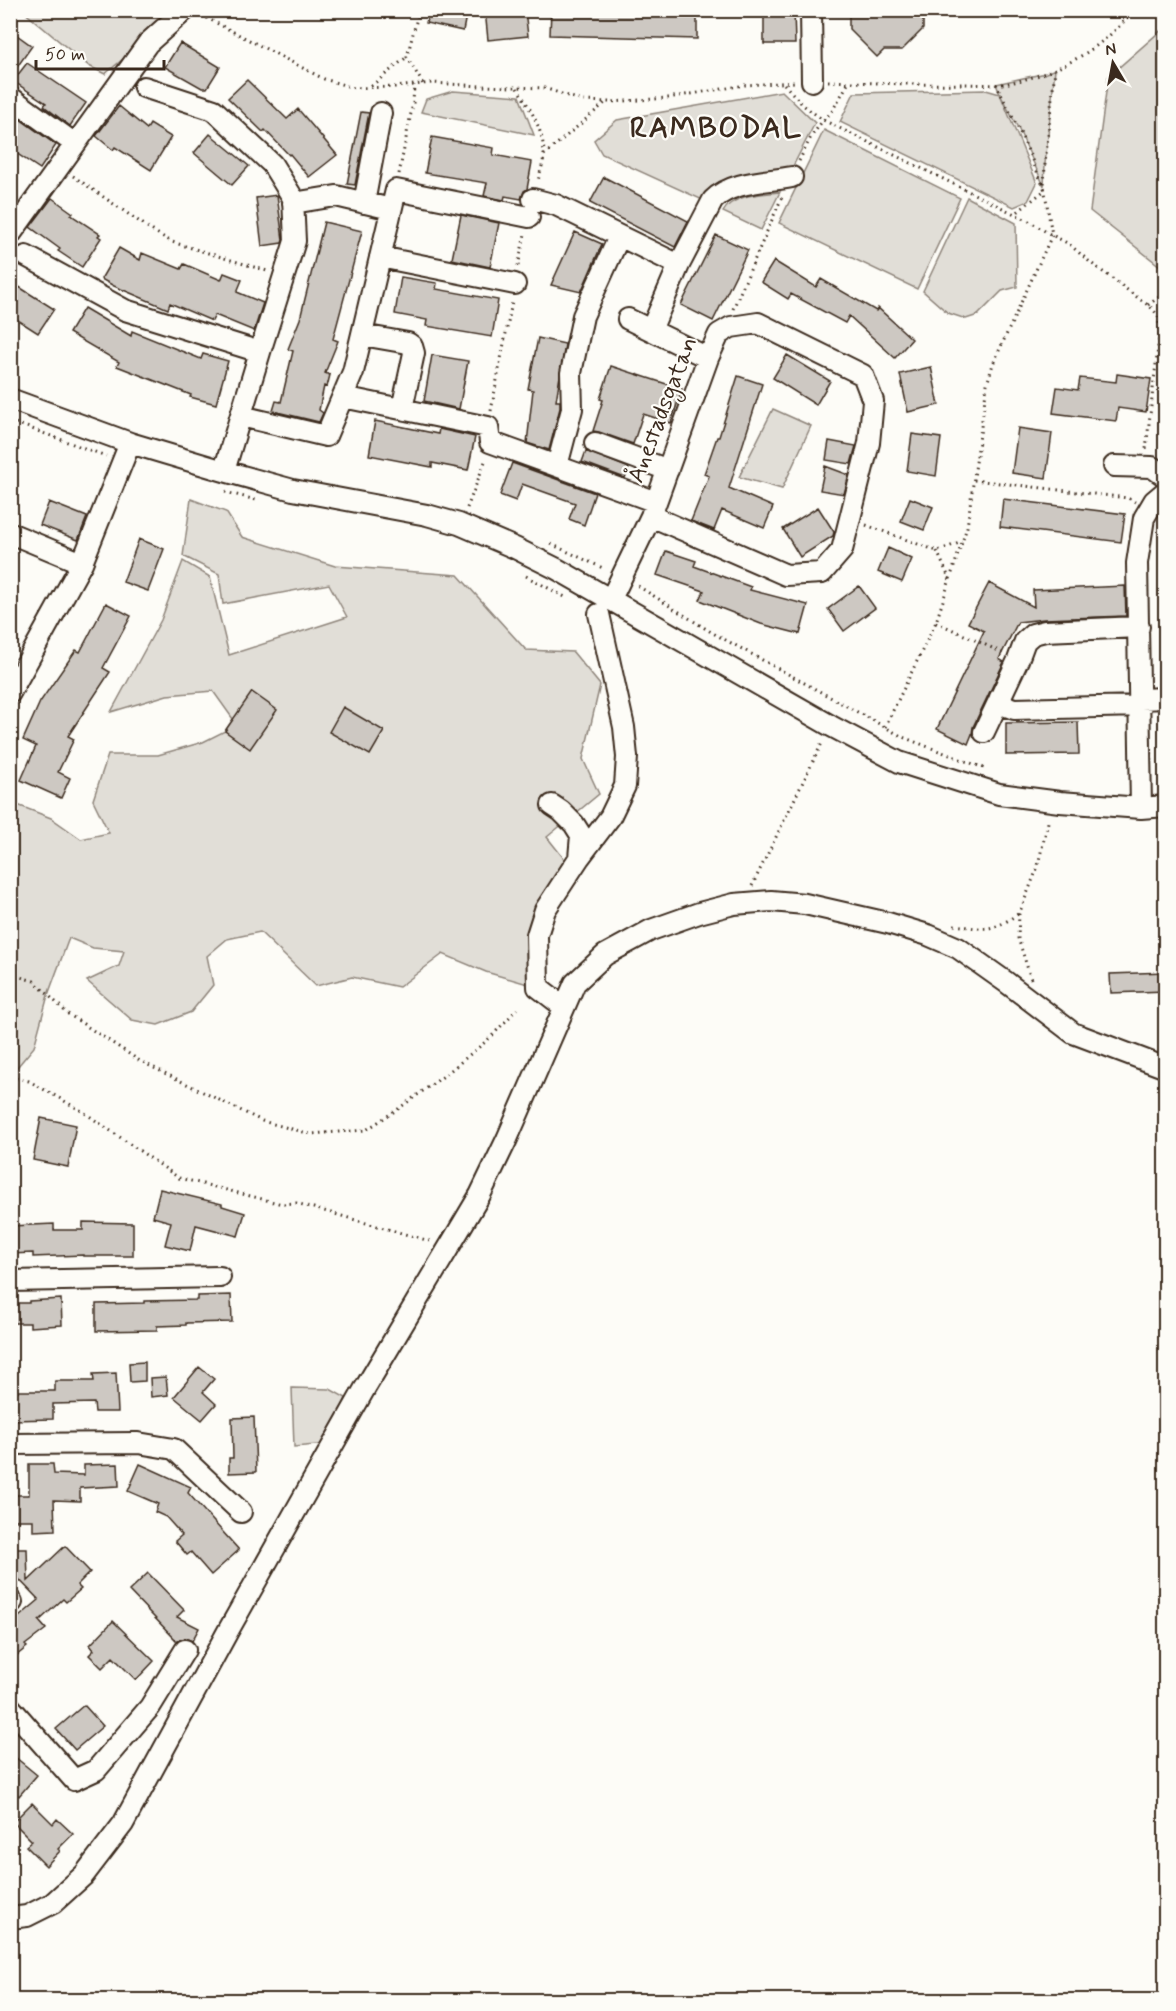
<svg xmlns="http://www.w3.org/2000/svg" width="1176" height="2011" font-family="Mynerve,sans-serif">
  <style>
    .green { fill: #e1ded7; stroke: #8e847a; stroke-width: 1.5 }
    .building { fill: #cdc8c2; stroke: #3b2a1e; stroke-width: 1.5 }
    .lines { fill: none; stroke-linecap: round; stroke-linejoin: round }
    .minor-casing { stroke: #3b2a1e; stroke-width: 24 }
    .path { stroke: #3b2a1e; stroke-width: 3; stroke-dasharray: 1.5 4.5; stroke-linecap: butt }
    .minor { stroke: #fdfcf7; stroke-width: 20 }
    .labels { text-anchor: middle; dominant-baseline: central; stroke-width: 4.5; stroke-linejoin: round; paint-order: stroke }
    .street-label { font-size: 24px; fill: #3b2a1e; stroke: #fdfcf7 }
    .district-label { font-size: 30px; font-weight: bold; letter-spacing: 1.5px; fill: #3b2a1e; stroke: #fdfcf7 }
  </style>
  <rect width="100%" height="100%" fill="#fdfcf7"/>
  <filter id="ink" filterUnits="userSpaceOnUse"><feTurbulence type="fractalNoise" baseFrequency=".0167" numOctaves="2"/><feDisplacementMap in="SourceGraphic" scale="12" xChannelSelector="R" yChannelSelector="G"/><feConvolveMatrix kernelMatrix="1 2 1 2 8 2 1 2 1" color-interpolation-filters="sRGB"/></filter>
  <g filter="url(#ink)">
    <path class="green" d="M175 10 177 14 105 74 89 66 23 11Z
      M1165 27V270L1090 211 1108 77Z
      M1055 69 1045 164 1044 186 1019 130 1000 94 1037 183 1028 201 1014 207 840 122 854 93 986 90 1000 94 996 84 1046 73Z
      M453 91 519 96 534 135 421 112 426 99Z
      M782 91 815 123 789 174 707 202 602 154 594 140 617 120Z
      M824 130 960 198 917 289 779 223Z
      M780 192 761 230 723 212C733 194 762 194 780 192Z
      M967 197 1016 223 1017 287 1002 291 978 315 966 319 948 313 923 291Z
      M773 409 811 426 782 489 739 477Z
      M191 499 226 512 242 537 335 566 458 575 526 650 573 652 600 685 583 759 599 794 547 837 570 866 537 921 538 987 486 972 443 954 399 987 352 977 316 986 260 932 227 939 207 956 213 985 191 1012 158 1025 132 1020 87 981 119 966 124 951 93 948 69 938 48 995 34 1047 13 1072 11 1071 10 802 51 818 81 839 109 833 93 800 108 755H158L203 742 225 731 233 719 213 691 167 695 111 712 161 620 183 561 210 577 229 655 347 617 329 584 223 604 219 574 183 556Z
      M292 1388 330 1389 346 1398 327 1444 294 1447Z"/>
    <path class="building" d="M429 10H467L463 31 426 23Z
      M485 10H525L528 36 488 40Z
      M551 10H697V39L550 35Z
      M764 10H794L795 44H764Z
      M849 10H923V29L902 50H884L877 57 849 29Z
      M10 30 32 46 10 77Z
      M180 43 220 67 207 88H202L165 67Z
      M27 63 86 103 70 126 44 106 46 103 13 81Z
      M247 80 287 119 298 109 337 155 309 177 290 154 289 155 265 130 263 132 228 98Z
      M119 106 147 129 150 124 171 137 151 170 115 147 113 150 96 136Z
      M10 112 56 145 40 169 10 149Z
      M361 112 369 113 355 185 347 184Z
      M210 134 249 166 232 185 194 153Z
      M432 137 494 148 493 155 532 162 527 189 524 191 521 199 505 196 504 200 484 196 487 183 425 173Z
      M604 177 688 221 675 247 590 203Z
      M277 195 283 240 282 243 262 246 256 198Z
      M52 198 73 213 71 215 100 234 98 236 101 238 82 267 58 251 60 249 30 227Z
      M461 215 499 223 490 267 452 259Z
      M324 222 362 231 333 339 338 341 325 373 330 375 327 387 324 386 319 410 323 413 319 422 273 411 276 401 281 402 293 351 288 349 300 319Z
      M575 232 602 244 581 292 551 285Z
      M716 235 748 250 713 321 681 305Z
      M119 248 140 260 142 253 181 269 184 264 221 280 224 273 242 280 237 292 263 303 254 331 215 315 212 321 170 303 168 309 114 286 101 279Z
      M774 261 816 287 821 279 876 311 878 308 912 339 895 358 849 316 845 323 791 294 788 299 761 282Z
      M401 277 437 283 436 289 498 300 492 337 426 326 427 320 395 314Z
      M16 285 54 309 38 333 10 315V293Z
      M84 308 131 336 132 331 201 359 203 354 228 361 216 404 190 397 191 395 117 366 119 362 69 333Z
      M538 338 565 344 556 401H560V408L549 450 527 443 533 390 528 389Z
      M432 355 468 361 459 409 424 401Z
      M787 355 830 381 816 405 773 378Z
      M611 366 682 389 671 423 643 414 633 444 599 432 593 431 603 400 600 399Z
      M931 367 939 405 908 412 900 374Z
      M1117 374 1151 379 1146 412 1118 408 1116 421 1053 413 1057 387 1078 390 1080 378 1116 382Z
      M738 376 762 384 729 488 773 507 764 528 722 510 714 530 691 521 709 476 704 474 717 437H719Z
      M375 421 438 434 439 429 475 437 468 470 432 463V467L369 455Z
      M1018 428 1052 433 1046 478 1012 473Z
      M912 434 941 438 936 476 907 471Z
      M829 441 856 446 851 464 826 460Z
      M586 451 629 468 625 478 582 462Z
      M512 463 595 493 584 525 569 519 575 503 522 484 516 501 500 495Z
      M825 466 849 475 844 494 820 490Z
      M910 498 933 507 924 530 901 521Z
      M1003 499 1125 514 1121 542 1000 527Z
      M49 502 87 517 78 540 40 525Z
      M818 507 834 532 833 536 800 557 783 529Z
      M139 539 164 549 148 591 123 582Z
      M888 548 912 559 902 582 878 572Z
      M666 551 696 561 694 566 751 587 750 590 808 605 800 634 761 624 700 600 704 591 657 575Z
      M989 583 1034 607 1033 590 1125 586 1126 616 1044 619 1018 622 999 659 1004 662 973 727 972 734 968 744 937 729 984 631 968 623Z
      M859 586 875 608 844 631 828 609Z
      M106 603 131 616 103 668 110 672 68 736 74 739 58 772 70 778 61 798 21 780 36 746 23 740 40 702 76 650 80 652Z
      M252 692 277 710 250 749 225 731Z
      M343 707 384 731 370 755 329 732Z
      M1078 722 1079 754 1006 755V723Z
      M1166 972V991L1111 993 1110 974Z
      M41 1118 76 1125 68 1167 33 1160Z
      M160 1189 222 1204V1206L245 1213 238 1236 196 1225 190 1251 165 1245 171 1222 153 1217Z
      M83 1222 133 1223V1256H83V1255L33 1257V1253L10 1254V1226L54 1224V1230H83Z
      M231 1295 232 1322 186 1323V1325L157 1326V1330L96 1331V1304L144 1303V1301L197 1300V1296Z
      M61 1299 62 1325 30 1327V1323H10V1303H29V1301Z
      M145 1362V1381L130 1382 129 1363Z
      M199 1367 214 1379 203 1392 216 1404 202 1420 174 1397Z
      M116 1373 118 1412H95L94 1403 53 1404V1419L11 1420V1391H55V1381H94L93 1374Z
      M166 1377 168 1395 151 1397 150 1378Z
      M254 1417 256 1472 229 1473V1458H233L232 1418Z
      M29 1464H53L54 1474 84 1475V1465L118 1464 119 1486 80 1488V1501L54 1500 55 1530 33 1531V1520H11V1495H29Z
      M140 1464 191 1487 188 1493 239 1550 211 1575 191 1552 187 1555 175 1541 182 1535 166 1517 155 1512 158 1504 128 1491Z
      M65 1546 90 1572 77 1585 81 1589 66 1602 63 1599 39 1621 46 1629 25 1645 27 1647 10 1661V1628L13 1631 17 1627 13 1622 39 1600 10 1570V1549H27L28 1581Z
      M148 1573 184 1610 177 1617 199 1628 192 1641 185 1638 177 1641 129 1591Z
      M113 1621 154 1661 136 1680 113 1657 102 1668 89 1655 94 1650 90 1645Z
      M84 1705 103 1726 75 1750 56 1729Z
      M10 1753 37 1775 19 1796 10 1788Z
      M32 1803 53 1824 57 1819 73 1834 58 1849 60 1851 46 1866 26 1846 32 1841 13 1822Z"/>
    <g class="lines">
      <defs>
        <path id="minor" d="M811 10 812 81
          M144 87 214 110 272 164 293 198 295 241 260 352
          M10 97 75 144
          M533 199 556 205 679 265 651 330
          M293 203 336 196 391 209
          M364 203 381 113
          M10 235 148 43 185 10
          M26 256 125 310 260 352 224 471
          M380 257 515 284
          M679 265 713 200C732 181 766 182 792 177
          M628 319 708 358
          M362 335 408 343 412 346 414 353 402 409
          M343 397 488 427 490 442 656 502
          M10 399 130 443 224 471 293 490 427 515 459 524 515 548 557 569 831 726 899 762 999 794 1060 802 1141 808 1166 806
          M241 416 326 436 353 372 396 190 529 217
          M595 443 668 470
          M557 466 572 409 571 373 583 316 619 237
          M1114 466 1152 467 1166 477
          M10 533 82 563
          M611 599 651 516 708 358 719 334 731 327 758 323 863 375 873 401 869 443 842 550 822 573 786 575 651 516
          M10 693 82 563 130 443
          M1000 697 1006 706 1014 709 1141 706
          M1141 699 1166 698
          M984 732 1018 660 1025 641 1033 634 1045 631 1139 627
          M552 805 561 811 574 824 581 835 579 858 545 910 537 935 538 987 564 1007
          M1141 808 1137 563 1144 518 1154 501 1166 491
          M579 858 610 817 625 786 627 757 624 727 599 614
          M10 1281 220 1277
          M10 1444 138 1443 174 1449 241 1512
          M10 1603 12 1602
          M10 1707 74 1780 96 1770 150 1707 185 1650
          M10 1918 27 1916 53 1903 84 1875 123 1824 228 1631 365 1388 480 1195 507 1139 575 983 605 955 651 930 699 913 734 904 771 901 805 904 888 923 928 935 958 948 1006 982 1073 1033 1166 1068"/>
      </defs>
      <use href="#minor" class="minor-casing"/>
      <path class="path" d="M419 10 407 57 423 84
        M201 15 324 79 354 88 395 87 432 83 480 86 544 88 583 101 611 102 668 98 745 85 795 82
        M828 81C873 83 918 85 962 84 977 84 994 86 1009 83 1059 73 1101 50 1134 10
        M784 84 803 105 823 120 1029 221 1048 233 1069 244 1091 263 1153 309 1158 316 1160 330 1146 449
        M996 84 1019 130 1045 190 1015 214
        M371 86 407 57
        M517 88C530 108 543 129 544 153 544 162 540 172 538 181
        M544 155 605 103
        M799 161 811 137 823 120 831 113 849 82
        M399 174 413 103 414 85
        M73 176 153 231 172 242 267 271
        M518 266 525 234
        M1148 305 1166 292
        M733 309 782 197
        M491 411 512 302
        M10 421 106 456
        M974 480 1128 498 1135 502
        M225 492 256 500
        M467 508 486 459
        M866 525 937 551 962 542
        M551 544 605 569
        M937 551 950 580
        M526 576 565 597
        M638 586 711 632 905 738 984 768
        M936 622 1003 653
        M885 727 936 622 967 527 987 384 993 364 1052 235 1044 186 1045 164 1055 69
        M752 886 823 741
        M954 925C986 929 990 933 1018 914
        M10 974 34 981 68 1014 140 1061 262 1121 311 1134 366 1130 398 1109 445 1075 490 1038 517 1009
        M1031 979 1018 938 1019 914 1037 869 1049 818
        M10 1077 29 1081 82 1111 179 1178 282 1204 296 1203 433 1242"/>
      <use href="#minor" class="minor"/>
    </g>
  </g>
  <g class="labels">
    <g class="street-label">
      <text transform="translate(663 410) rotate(-69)">Ånestadsgatan</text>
    </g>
    <g class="district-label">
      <text x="716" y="128">RAMBODAL</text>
    </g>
  </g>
  <rect width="1176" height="2011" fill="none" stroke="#fdfcf7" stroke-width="36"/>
  <rect x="18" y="18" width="1140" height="1975" fill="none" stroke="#3b2a1e" stroke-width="2" filter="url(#ink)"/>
  <g transform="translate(1113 63) rotate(350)" stroke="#fdfcf7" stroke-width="4.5" paint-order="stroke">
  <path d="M0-4.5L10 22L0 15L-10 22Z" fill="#3b2a1e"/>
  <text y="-9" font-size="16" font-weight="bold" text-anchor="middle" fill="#3b2a1e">N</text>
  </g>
  <path d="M36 60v9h128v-9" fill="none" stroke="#3b2a1e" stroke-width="3"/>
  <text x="45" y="60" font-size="18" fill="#3b2a1e" stroke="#fdfcf7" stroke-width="4.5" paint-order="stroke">50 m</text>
</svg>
